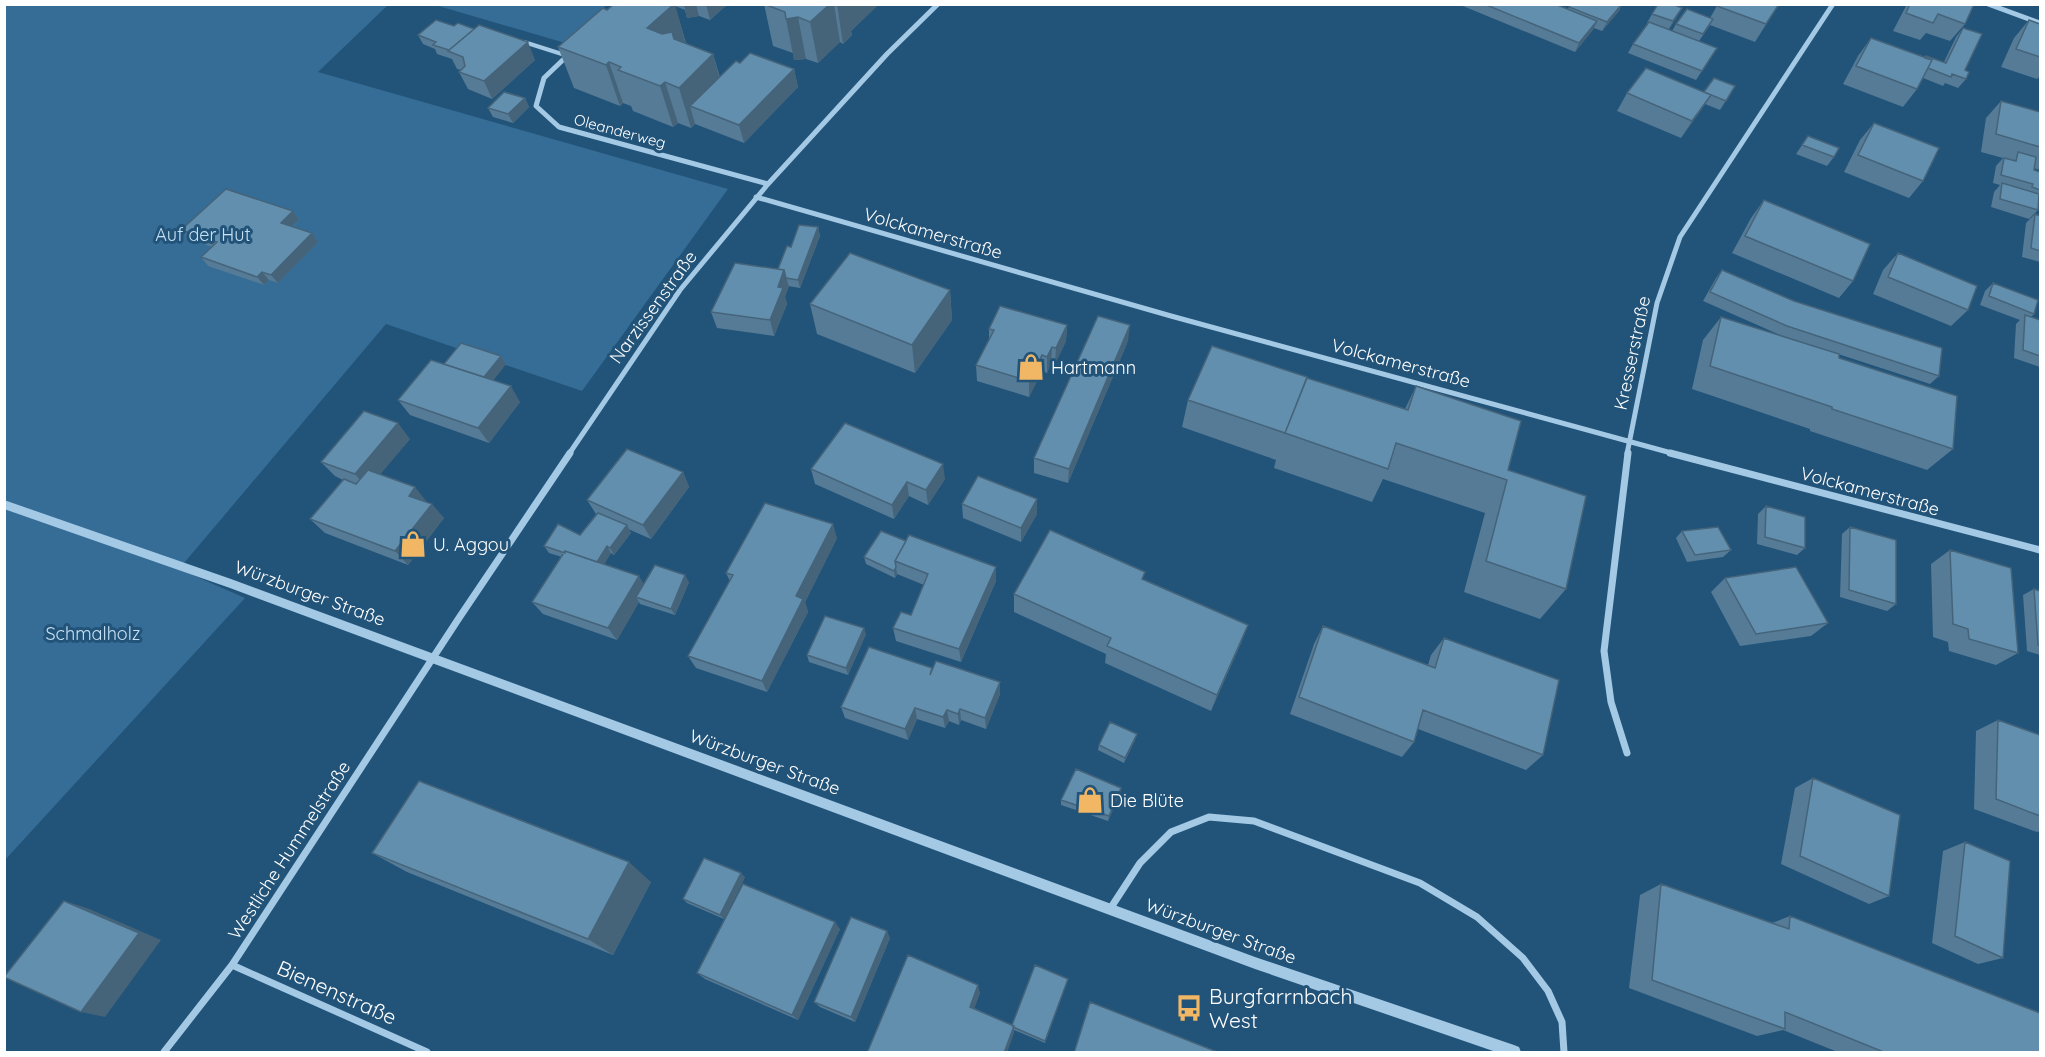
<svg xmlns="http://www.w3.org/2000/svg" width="2045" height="1057" font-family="Quicksand,sans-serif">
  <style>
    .green { fill: #356d97 }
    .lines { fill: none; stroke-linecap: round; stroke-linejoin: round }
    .service { stroke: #a3c9e5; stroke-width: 4 }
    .minor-far1 { stroke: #a3c9e5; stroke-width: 5 }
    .minor { stroke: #a3c9e5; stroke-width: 7 }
    .tertiary { fill: #a3c9e5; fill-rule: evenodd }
    .wall { fill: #557b96 }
    .shaded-wall { fill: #45647a }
    .building { fill: #638faf; stroke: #45647a; stroke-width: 1.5 }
    .labels { text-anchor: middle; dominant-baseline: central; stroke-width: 6; stroke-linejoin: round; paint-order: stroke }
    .far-street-label { font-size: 15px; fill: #fff; stroke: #225379 }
    .street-label { font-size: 18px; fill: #fff; stroke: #225379 }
    .park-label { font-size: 18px; fill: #c6e1f4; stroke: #225379 }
    .poi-label { font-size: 18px; fill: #fff; stroke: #225379; text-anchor: start }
    .near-street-label { font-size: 21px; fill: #fff; stroke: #225379 }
    .near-poi-label { font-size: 21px; fill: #fff; stroke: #225379; text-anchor: start }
  </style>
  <rect width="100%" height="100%" fill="#225379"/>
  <path class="green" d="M5 5H388L318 72 728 189 582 391 386 324 179 569 245 598 5 860Z
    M435 5H607L565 43Z"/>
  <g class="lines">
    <path class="service" d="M524 42 565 55"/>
    <path class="minor-far1" d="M1988 4 2040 23
      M568 55 544 78 536 106 559 127 768 184
      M756 197 1171 316 1675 454
      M569 454 680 290 768 184 887 54 938 4
      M1627 454 1657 303 1680 237 1833 4"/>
    <path class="minor" d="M1670 453 2040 550
      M1627 753 1611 702 1604 651 1628 453
      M1110 909 1140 863 1171 832 1209 817 1254 821 1420 883 1477 917 1523 958 1548 991 1562 1022 1564 1052
      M232 965 427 1052
      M164 1052 232 965 459 618 570 453"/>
    <path class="tertiary" d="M4 500 231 579 1255 957 1514 1045 1519 1047 1521 1052H1496L1255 969 230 588 4 509Z"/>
  </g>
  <path class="wall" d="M614 4H728L710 20 699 16 687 18 685 10 675 6 686 43 713 54 720 77 740 63 794 69 798 87 744 143 695 124 691 128 678 123 673 127 633 111 631 106 623 103 620 106 574 88 558 47Z
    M764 4H879L851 31 852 35 843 44 840 42 818 63 806 59 794 60 793 53 773 46Z
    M1458 4H1555L1568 9 1571 4H1622L1619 11 1602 31 1594 28 1575 52Z
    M1718 4H1779L1755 42 1710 25 1699 41 1717 48 1696 80 1628 53 1633 44 1648 23H1647L1652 14 1677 17 1668 30 1672 31 1676 24 1710 18Z
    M1907 4H1974L1965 24 1950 41 1926 33 1920 40 1893 31Z
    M2029 20 2040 24V76L2037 79 2001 67 2014 38Z
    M1963 28 1966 79 1958 88 1945 83 1943 86 1923 78 1917 89 1903 107 1843 84 1858 56 1871 38 1925 58 1944 62 1956 37Z
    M418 35 535 60 492 99 468 89 459 72 461 70 457 69 452 59 437 54 435 49 423 44Z
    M1735 86 1720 110 1705 104 1681 138 1617 111 1627 93 1704 92Z
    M525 98 529 107 513 123 493 117 488 108Z
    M2001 101 2040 112V170L2034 168V170L2040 172V201H2039L2038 210 2029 219 1991 207 1994 192 2000 185 1993 183 1996 166 2003 158 1981 152 1986 118Z
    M1874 123 1923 181 1909 198 1844 172 1860 140Z
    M1808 136 1834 157 1827 166 1796 154Z
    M1764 200 1853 281 1839 298 1732 253 1751 218Z
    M293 211 299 220 292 227 312 233 318 242 278 283 269 280 264 285 208 266 201 257 212 247 189 239 181 230Z
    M2035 214 2040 216V262L2022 257 2026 223Z
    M818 227 820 236 800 288 788 286 785 297 787 304 774 336 717 328 711 312 778 269 791 247Z
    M1898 253 1968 310 1951 326 1873 294 1883 270Z
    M1722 270 1939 376 1930 384 1780 335 1703 301 1716 278Z
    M1993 283 2034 314 2031 317 2040 320V367L2014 358 2016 324 2020 320 1980 305 1985 291Z
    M950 290 952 320 915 373 817 334 810 304Z
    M1721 317 1839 358 1953 449 1927 470 1810 431V429L1692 389 1703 340Z
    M1067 325 1066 341 1055 364 1051 363 1047 373 1042 371 1029 397 977 381 976 365 989 339V329Z
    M1128 341 1068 483 1034 473V458Z
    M501 356 506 364 493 380 520 402 489 443 410 415 398 400Z
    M1416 386 1508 470 1566 589 1540 619 1464 592 1485 513 1383 479 1372 502 1274 468 1276 460 1182 427 1188 400 1405 409Z
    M410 439 380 474 427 502 444 518 408 565 325 533 310 519 343 480 335 476 321 462Z
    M811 469 945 479 928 505 909 496 894 519 815 484Z
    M683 472 689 487 651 539 628 529 631 533 614 555 611 553 604 564 644 584 689 582 675 615 640 604 639 602 617 640 543 614 532 602 562 557 549 553 544 546 580 535 596 514 587 500Z
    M1037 499V514L1021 542 963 518 962 504Z
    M1766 506 1805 548 1797 555 1757 544 1758 514Z
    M1850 527 1896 604 1887 611 1840 597 1842 534Z
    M1682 531 1731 550 1723 557 1687 562 1676 538Z
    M837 538 805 602 808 612 767 692 696 668 688 656 730 581 726 573Z
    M906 541 996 567V581L961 662 896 641 893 628 911 615 924 585 897 574 895 578 866 564 864 557Z
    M1950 550 2018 653 1996 665 1949 651 1948 642 1933 637 1931 564Z
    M1725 578 1828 623 1811 636 1740 646 1711 592Z
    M1144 580 1248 625 1241 643 1211 711 1105 663 1106 654 1014 612V594Z
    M2034 589 2040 591V655L2027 651 2023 595Z
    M1323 626 1428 665 1431 655 1444 638 1543 755 1526 770 1418 729 1414 742 1402 757 1290 714 1314 644Z
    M866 634 848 675 809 662 807 655Z
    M932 668V670L1000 682V694L986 729 961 720 959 725 949 721 945 728 917 719 908 740 845 718 841 707Z
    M1998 720 2038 735 2040 733V831L2037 832 1974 809 1976 731Z
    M1135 740 1124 763 1098 750 1099 745Z
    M1813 778 1889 896 1869 904 1781 864 1795 788Z
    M1121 788 1120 793 1108 821 1061 805V800Z
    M1965 842 2003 958 1978 964 1932 943 1943 851Z
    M372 853 651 882 613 955 407 872Z
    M745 877 724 919 687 903 683 899Z
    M1661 884 1772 923 1790 916 2040 1053H1840L1783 1030 1757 1036 1629 988 1640 895Z
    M840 929 798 1020 705 979 697 973Z
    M890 938 855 1022 820 1007 814 1002Z
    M1068 979 1045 1043 1014 1030V1033L867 1053 980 993 974 1008 1012 1025Z"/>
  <path class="shaded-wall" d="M674 4H675L686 45 647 28Z
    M684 4H696L699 16 687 18Z
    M706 4H728L710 20Z
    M830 4H834L840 42 818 63 810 22Z
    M837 4H879L851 31 852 35 843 44Z
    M1622 4 1619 11 1602 31 1607 22Z
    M1682 8 1677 17 1668 31 1673 21Z
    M798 17 806 59 794 60 786 19Z
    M1597 21 1593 30 1575 52 1579 43Z
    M528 42 535 60 492 99 484 81Z
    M713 54 724 94 690 106 695 124 691 128 679 88Z
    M609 62 623 103 620 106 606 65Z
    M794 69 798 87 744 143 739 125Z
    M665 82 678 123 673 127 660 86Z
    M1711 95 1700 112 1681 138 1692 121Z
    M525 98 529 107 513 123 508 114Z
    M293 211 299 220 287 231 281 223Z
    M818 227 820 236 800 288 798 280Z
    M312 233 318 242 278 283 271 275Z
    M784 270 789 287 785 297 787 304 774 336 770 320 778 287Z
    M262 272 269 280 264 285 257 277Z
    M950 290 952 320 915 373 912 345Z
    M1067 325 1066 341 1055 364 1056 348Z
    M1130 325 1128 341 1068 483 1069 469Z
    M1052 347 1051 363 1047 373V357Z
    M1042 355V371L1029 397V381Z
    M501 356 506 364 488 387 483 379Z
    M511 386 520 402 489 443 478 428Z
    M398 423 410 439 368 489 355 474Z
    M943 464 945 479 928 505 926 490Z
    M683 472 689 487 651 539 643 525Z
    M907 482 909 496 894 519 892 505Z
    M415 487 427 502 409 496Z
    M1037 499V514L1021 542V528Z
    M432 504 444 518 408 565 395 551Z
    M833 524 837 538 805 602 808 612 767 692 762 681 796 596Z
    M627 525 631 533 614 555 610 548Z
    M607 546 611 553 601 570 596 563Z
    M896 567 897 574 895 578 894 571Z
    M996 567V581L961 662 959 649Z
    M685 575 689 582 675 615 671 609Z
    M639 576 647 589 636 597 639 602 617 640 608 628Z
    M1248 625 1241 643 1211 711 1217 695Z
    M864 628 866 634 848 675 846 668Z
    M1000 682V694L986 729 985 718Z
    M915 708 917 719 908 740 905 729Z
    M960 709 961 720 959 725 958 714Z
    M947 710 949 721 945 728 943 717Z
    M1137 734 1135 740 1124 763 1125 758Z
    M1121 788 1120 793 1108 821 1109 816Z
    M629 862 651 882 613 955 588 939Z
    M741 873 745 877 724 919 720 915Z
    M64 901 87 908 161 940 105 1017 81 1012Z
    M835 922 840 929 798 1020 792 1015Z
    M887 931 890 938 855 1022 851 1017Z
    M978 985 980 993 972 1014 970 1007Z
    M1014 1026V1033L1007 1053H1004Z"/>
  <path class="building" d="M614 4H674L647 28 662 34 672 32 674 39 713 54 679 88 665 82 660 86 618 70 621 67 609 62 606 65 558 47 603 8 607 10Z
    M764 4H830L810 22 798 17 786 19 785 12Z
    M1484 4H1555L1597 21 1579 43Z
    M1571 4H1622L1607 22 1569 7Z
    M1658 4H1672L1682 8 1673 21 1652 14Z
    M1718 4H1779L1766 24 1717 6Z
    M1910 4H1974L1965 24 1938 14 1933 23 1906 13Z
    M1687 9 1713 19 1703 34 1676 24Z
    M436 20 454 26 458 23 474 29 449 50 433 45 436 42 418 35Z
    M2029 20 2040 24V57L2016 49Z
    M1649 22 1717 48 1702 71 1633 44Z
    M479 25 528 42 484 81 459 72 465 66 463 57 448 51Z
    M1963 28 1982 34 1965 70 1969 72 1966 79 1952 74 1951 77 1928 68 1932 60 1925 58 1926 56 1946 63Z
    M1871 38 1932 60 1917 89 1856 66Z
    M750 53 794 69 739 125 690 106 736 61 740 63Z
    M1646 68 1711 95 1692 121 1627 93Z
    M1714 78 1735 86 1726 101 1704 92Z
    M504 92 525 98 508 114 488 108Z
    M2001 101 2040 112V147L1996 134Z
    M1874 123 1939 148 1923 181 1858 155Z
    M1808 136 1839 148 1834 157 1802 145Z
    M2018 152 2036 157 2034 170 2040 172V190L2032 187 2033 184 2001 175 2004 158 2016 161Z
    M2002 183 2039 194 2038 210 2000 199Z
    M226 189 293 211 281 223 312 233 271 275 262 272 257 277 201 257 217 242 181 230Z
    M1764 200 1870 244 1853 281 1745 236Z
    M2035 214 2040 216V251L2031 248Z
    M799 225 818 227 798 280 786 278 784 270 778 269 787 246 791 247Z
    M850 253 950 290 912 345 810 304Z
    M1898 253 1977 286 1968 310 1888 277Z
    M735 263 784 270 778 287 783 288 770 320 711 312Z
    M1722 270 1794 301 1942 348 1939 376 1787 326 1710 292Z
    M1993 283 2038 300 2034 314 1989 296Z
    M1000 306 1067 325 1056 348 1052 347 1047 357 1042 355 1029 381 976 365 994 330 989 329Z
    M2025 315 2040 320V356L2023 350Z
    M1098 316 1130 325 1069 469 1034 458Z
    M1721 317 1839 354V358L1957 396 1953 449 1832 409V407L1710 366Z
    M461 343 501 356 484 377 444 364Z
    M1212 346 1307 377 1285 433 1188 400Z
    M431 360 511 386 478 428 398 400Z
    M1307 378 1408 410 1416 386 1521 421 1508 470 1586 496 1566 589 1486 561 1507 480 1396 443 1388 469 1285 433Z
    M364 411 398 423 355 474 321 462Z
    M845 423 943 464 926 490 907 482 892 505 811 469Z
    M627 449 683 472 643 525 587 500Z
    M368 470 415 487 409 496 432 504 395 551 310 519 344 479 356 484Z
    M978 476 1037 499 1021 528 962 504Z
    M765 503 833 524 796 596 803 599 762 681 688 656 733 575 726 573Z
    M1766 506 1805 517V548L1765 537Z
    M598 513 627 525 610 548 607 546 597 562 565 551V553L544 546 558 524 580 535Z
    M1718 527 1731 550 1695 555 1682 531Z
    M1850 527 1896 540V604L1849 590Z
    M1050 530 1145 572 1142 579 1248 625 1217 695 1107 646 1111 638 1014 594Z
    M881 531 906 541 895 561 896 567 894 571 864 557Z
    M909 535 996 567 959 649 893 628 901 612 911 615 928 574 895 561Z
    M1950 550 2011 568 2018 653 1969 639 1968 629 1953 624Z
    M565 551 639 576 608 628 532 602Z
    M655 565 685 575 671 609 636 597Z
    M1796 567 1828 623 1756 634 1725 578Z
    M2034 589 2040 591V645H2038Z
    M825 616 864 628 846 668 807 655Z
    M1323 626 1435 668 1444 638 1559 680 1543 755 1423 710 1414 742 1299 697Z
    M869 647 932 668 930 675 936 661 1000 682 985 718 960 709 958 714 947 710 943 717 915 708 905 729 841 707Z
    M1998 720 2040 735V816L1996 799Z
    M1110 722 1137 734 1125 758 1099 745Z
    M1076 769 1121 788 1109 816 1061 800Z
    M1813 778 1900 815 1889 896 1800 856Z
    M419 781 629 862 588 939 372 853Z
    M1965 842 2010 861 2003 958 1955 936Z
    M704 858 741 873 720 915 683 899Z
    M743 884 835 922 792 1015 697 973Z
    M1661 884 1789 929 1790 916 2040 1013V1053H1886L1785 1012V1029L1652 980Z
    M64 901 139 933 81 1012 4 977Z
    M851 917 887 931 851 1017 814 1002Z
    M908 955 978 985 970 1007 1014 1026 1004 1053H867Z
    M1035 965 1068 979 1045 1041 1013 1027 1014 1026 1012 1025Z
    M1090 1002 1220 1053H1074Z"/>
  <defs>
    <symbol id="shop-bare" viewBox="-9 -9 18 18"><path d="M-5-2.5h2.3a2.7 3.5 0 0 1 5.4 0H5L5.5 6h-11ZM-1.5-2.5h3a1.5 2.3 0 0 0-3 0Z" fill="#f1b765" stroke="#225379" stroke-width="2.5" paint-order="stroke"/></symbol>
    <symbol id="bus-bare" viewBox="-9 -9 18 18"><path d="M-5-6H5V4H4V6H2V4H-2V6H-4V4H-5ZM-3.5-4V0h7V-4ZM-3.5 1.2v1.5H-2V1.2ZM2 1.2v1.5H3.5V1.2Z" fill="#f1b765" stroke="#225379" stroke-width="2.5" paint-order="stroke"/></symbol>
  </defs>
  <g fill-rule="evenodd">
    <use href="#shop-bare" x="1012" y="348" width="38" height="38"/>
    <use href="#shop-bare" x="394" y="525" width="38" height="38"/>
    <use href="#shop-bare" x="1071" y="781" width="38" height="38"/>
    <use href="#bus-bare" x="1170" y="989" width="38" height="38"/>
  </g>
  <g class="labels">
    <g class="far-street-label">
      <text transform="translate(620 131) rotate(15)">Oleanderweg</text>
    </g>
    <g class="street-label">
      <text transform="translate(933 233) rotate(16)">Volckamerstraße</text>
      <text transform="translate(653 307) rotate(-54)">Narzissenstraße</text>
      <text transform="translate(1632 353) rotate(-78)">Kresserstraße</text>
      <text transform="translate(1401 363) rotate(15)">Volckamerstraße</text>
      <text transform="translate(1870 491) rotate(15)">Volckamerstraße</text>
      <text transform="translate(310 593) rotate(20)">Würzburger Straße</text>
      <text transform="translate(765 762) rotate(20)">Würzburger Straße</text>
      <text transform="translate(289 850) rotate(-57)">Westliche Hummelstraße</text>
      <text transform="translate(1221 931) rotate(20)">Würzburger Straße</text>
    </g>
    <g class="park-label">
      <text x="203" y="234">Auf der Hut</text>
      <text x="93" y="633">Schmalholz</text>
    </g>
    <g class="poi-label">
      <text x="1051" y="367">Hartmann</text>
      <text x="433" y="544">U. Aggou</text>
      <text x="1110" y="800">Die Blüte</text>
    </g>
    <g class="near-street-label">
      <text transform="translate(337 992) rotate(24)">Bienenstraße</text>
    </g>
    <g class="near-poi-label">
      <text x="1209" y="996">Burgfarrnbach<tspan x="1209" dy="24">West</tspan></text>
    </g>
  </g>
  <rect width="2045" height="1057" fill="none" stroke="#ffffff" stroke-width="12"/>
</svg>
